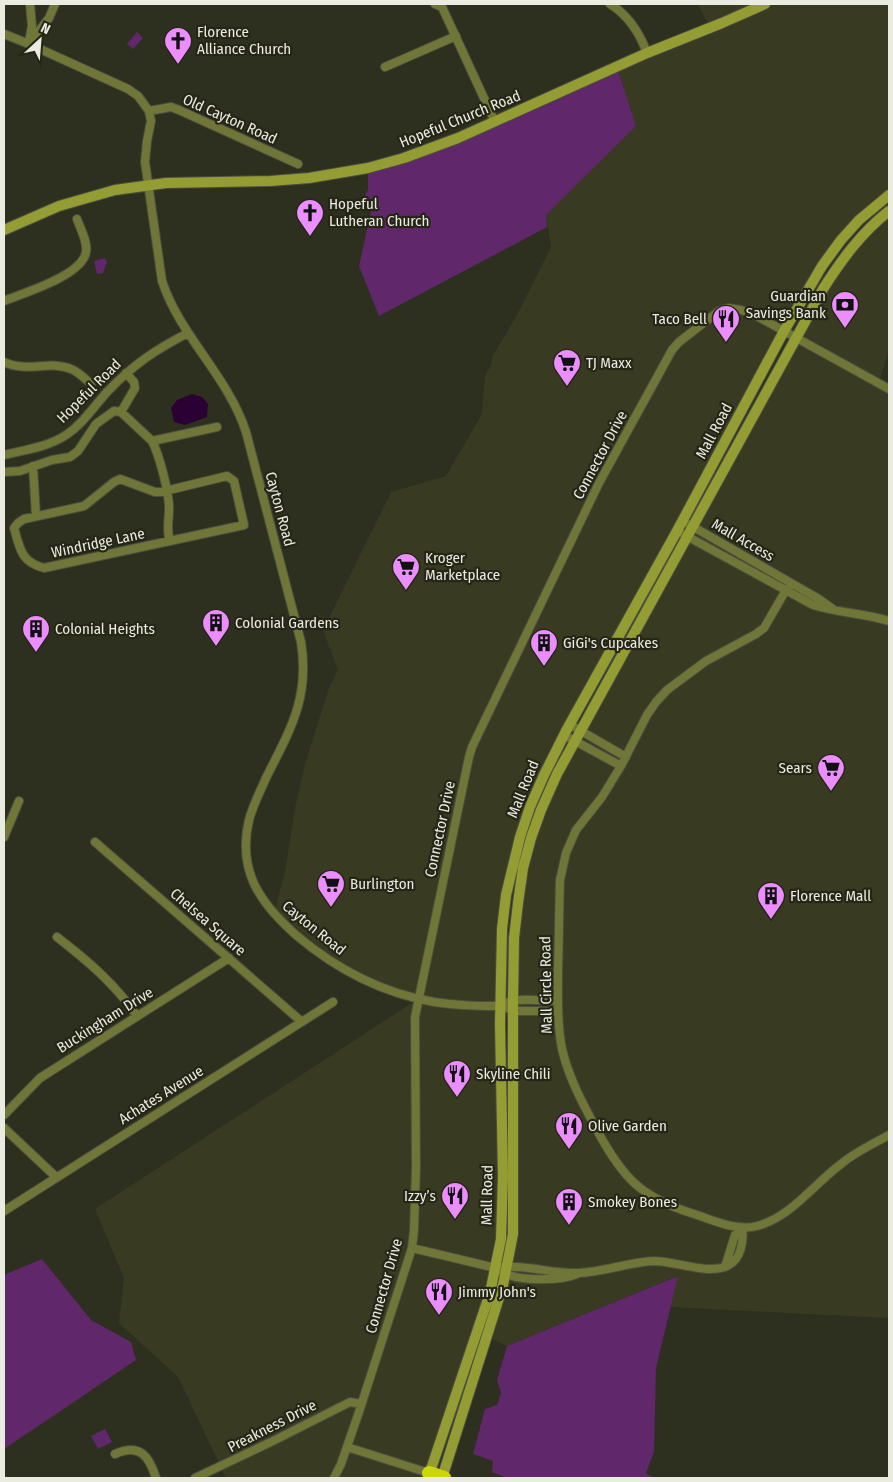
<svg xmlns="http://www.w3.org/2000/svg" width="893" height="1482" font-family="'Fira Sans Condensed',sans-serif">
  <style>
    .built { fill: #383a22; fill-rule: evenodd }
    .green { fill: #60276a }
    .water { fill: #2b0033 }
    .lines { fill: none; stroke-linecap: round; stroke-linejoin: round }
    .street-casing { stroke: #4c4e3e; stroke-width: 10 }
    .secondary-casing { stroke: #4c4e3e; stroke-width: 12 }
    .highway-casing { stroke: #4c4e3e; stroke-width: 16 }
    .street { stroke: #707538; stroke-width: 8 }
    .secondary { stroke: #949c34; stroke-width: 10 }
    .highway { stroke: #cbd508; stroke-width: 14 }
    .labels { text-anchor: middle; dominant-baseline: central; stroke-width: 4.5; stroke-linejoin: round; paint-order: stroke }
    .poi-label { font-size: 15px; fill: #eaebe1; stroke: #252616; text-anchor: start }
    .street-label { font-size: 15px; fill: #eaebe1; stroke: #252616 }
  </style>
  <rect width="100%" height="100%" fill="#2e301f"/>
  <path class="built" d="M698 4H889V195L841 240 568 726 524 824 502 941 503 1176 496 1268 428 1478H226L178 1377 119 1323 124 1278 95 1209 418 999 361 979 278 918 279 912 275 910 285 872 295 808 305 764 329 688 338 670 323 630 391 492 446 476 482 414 485 376 492 363V357L516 317 551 247 546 215 635 126 617 68 707 30V22Z
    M889 211V351L879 382 889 389V1318L669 1307 677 1276 507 1346 488 1337 513 1234 518 903 541 810 823 289ZM789 586 833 610 786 590Z"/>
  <path class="green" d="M137 32 143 38 133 49 127 44Z
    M617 68 636 126 546 215 547 227 379 316 359 266 371 211 358 207 368 190V168L404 158Z
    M105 258 107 262 103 273 97 274 94 261Z
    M42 1259 91 1320 131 1342 136 1360 4 1449V1275Z
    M678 1276 656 1368 654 1452 646 1473 653 1478H507L492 1472 493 1461 473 1454 485 1409 497 1405 501 1393 497 1380 507 1346Z
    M105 1429 112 1442 98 1449 91 1436Z"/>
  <path class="water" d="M192 394 202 397 208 404 207 417 185 425 174 422 171 408 177 400Z"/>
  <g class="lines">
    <defs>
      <path id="street" d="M435 4 442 7 495 122
        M610 4C628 15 640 34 647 53
        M4 34 29 44 128 89 138 96 149 111 151 121 147 141 145 162 162 281C180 336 228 376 246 432L301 642C310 698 290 730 266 778 260 792 253 805 249 820 237 871 260 903 296 935 336 969 382 993 434 1002 448 1004 489 1008 502 1005 505 1004 509 1001 512 1001 525 998 544 1001 558 1001
        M29 42 32 26 30 4
        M29 44 49 18 55 4
        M385 67 456 36
        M149 111 171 107 179 110 298 164
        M4 301C23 293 82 276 86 252 88 242 80 228 77 219
        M4 362C26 373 51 360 71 369 79 372 85 379 91 384
        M121 412 135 388 134 382 126 373
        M152 441C159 454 170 495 169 510 169 521 166 530 170 541
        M4 455C24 450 48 447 66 435 83 424 94 406 108 391 134 364 155 350 188 333
        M33 466 36 516
        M4 472 20 471 52 460 70 457 78 451 96 424 114 411 121 412 152 441 217 427
        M227 476 234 481 244 525 44 568C21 562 20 549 14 528L18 523 24 519 84 506 114 482 120 479 155 492H161Z
        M683 521 819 599 833 609
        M683 534 813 605C838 613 864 613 889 621
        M790 583 764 628 756 634 706 661 667 690 656 702 647 715 621 766 602 797 576 830 566 853 560 880C559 910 559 940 558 970 558 996 557 1023 562 1049 569 1079 584 1106 598 1132 623 1178 641 1197 691 1213 711 1219 736 1232 757 1226 791 1217 813 1185 841 1164 855 1152 873 1144 889 1135
        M569 724 626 757
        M564 735 621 766
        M4 837 19 801
        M95 842 302 1022
        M57 937C88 961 115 984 137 1016
        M501 1005 513 1011H558
        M4 1115 40 1078 229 958
        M4 1128 56 1177
        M4 1211 333 1002
        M412 1248 496 1268C499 1270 502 1273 506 1274 521 1281 561 1281 577 1274
        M725 1267 735 1235 742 1228
        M496 1268C520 1263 552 1274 579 1273 604 1272 629 1262 654 1261 677 1261 709 1276 729 1265 741 1259 744 1240 742 1228
        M347 1447 429 1473
        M115 1454C140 1443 149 1456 156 1478
        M195 1478 273 1441 350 1402 361 1404
        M334 1478 341 1464 358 1415 412 1248 414 1230 416 1168 415 1017 469 757 472 747 599 483 672 350 679 342 719 311 728 308 741 310 755 315 889 389"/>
      <path id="secondary" d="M4 230 59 206 115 190 166 183 270 181 309 178 368 168 404 158 458 138 647 53 722 23 765 4
        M428 1478 490 1293 501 1239 503 1176 500 1024 502 929 506 895 520 837 530 807 544 775 566 731 677 531 784 331 822 266 841 240 859 220 889 195
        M442 1478 503 1285 513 1234V1001L514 938 518 903 523 868 531 838 541 810 557 774 823 289C842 259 862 232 889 211"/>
      <path id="highway" d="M429 1473 444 1478"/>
    </defs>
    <use href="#street" class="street-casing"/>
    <use href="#secondary" class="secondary-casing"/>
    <use href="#highway" class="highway-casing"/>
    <use href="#street" class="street"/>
    <use href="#secondary" class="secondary"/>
    <use href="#highway" class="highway"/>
  </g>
  <defs>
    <symbol id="church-pin" viewBox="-11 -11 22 30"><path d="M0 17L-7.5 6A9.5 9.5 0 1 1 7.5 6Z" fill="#eb8dfc" stroke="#252616"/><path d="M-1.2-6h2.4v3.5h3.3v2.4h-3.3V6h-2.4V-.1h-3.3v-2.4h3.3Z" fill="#111"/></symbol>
    <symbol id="bank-pin" viewBox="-11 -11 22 30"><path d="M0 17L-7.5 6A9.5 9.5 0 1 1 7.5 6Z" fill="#eb8dfc" stroke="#252616"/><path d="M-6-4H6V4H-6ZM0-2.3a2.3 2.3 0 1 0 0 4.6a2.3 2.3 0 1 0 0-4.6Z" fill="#111"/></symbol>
    <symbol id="restaurant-pin" viewBox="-11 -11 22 30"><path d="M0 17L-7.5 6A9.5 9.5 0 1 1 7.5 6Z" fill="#eb8dfc" stroke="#252616"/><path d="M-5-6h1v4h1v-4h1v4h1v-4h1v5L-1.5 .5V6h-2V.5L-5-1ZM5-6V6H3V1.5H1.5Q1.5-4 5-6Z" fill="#111"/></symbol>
    <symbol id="supermarket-pin" viewBox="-11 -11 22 30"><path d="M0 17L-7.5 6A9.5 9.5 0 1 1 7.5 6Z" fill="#eb8dfc" stroke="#252616"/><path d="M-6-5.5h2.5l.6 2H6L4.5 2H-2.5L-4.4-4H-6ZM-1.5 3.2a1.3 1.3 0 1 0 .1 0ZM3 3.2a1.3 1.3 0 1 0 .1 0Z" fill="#111"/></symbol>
    <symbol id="building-pin" viewBox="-11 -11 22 30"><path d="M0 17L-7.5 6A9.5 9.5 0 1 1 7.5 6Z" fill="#eb8dfc" stroke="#252616"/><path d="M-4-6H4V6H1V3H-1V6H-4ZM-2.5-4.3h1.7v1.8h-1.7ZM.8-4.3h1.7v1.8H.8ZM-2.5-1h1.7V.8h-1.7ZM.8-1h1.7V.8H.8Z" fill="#111"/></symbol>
  </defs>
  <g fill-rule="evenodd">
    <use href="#church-pin" x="162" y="25" width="32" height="43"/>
    <use href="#church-pin" x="294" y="197" width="32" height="43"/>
    <use href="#bank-pin" x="829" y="289" width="32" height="43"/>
    <use href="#restaurant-pin" x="710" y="303" width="32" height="43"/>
    <use href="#supermarket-pin" x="551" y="347" width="32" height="43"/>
    <use href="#supermarket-pin" x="390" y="551" width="32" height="43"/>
    <use href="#building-pin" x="200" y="607" width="32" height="43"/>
    <use href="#building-pin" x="20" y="613" width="32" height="43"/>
    <use href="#building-pin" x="528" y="627" width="32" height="43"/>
    <use href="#supermarket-pin" x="815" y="752" width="32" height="43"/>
    <use href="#supermarket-pin" x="315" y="868" width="32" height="43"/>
    <use href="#building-pin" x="755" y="880" width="32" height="43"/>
    <use href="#restaurant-pin" x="441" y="1058" width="32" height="43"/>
    <use href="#restaurant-pin" x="553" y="1110" width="32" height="43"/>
    <use href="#restaurant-pin" x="439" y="1180" width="32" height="43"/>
    <use href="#building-pin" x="553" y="1186" width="32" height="43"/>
    <use href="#restaurant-pin" x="423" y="1276" width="32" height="43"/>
  </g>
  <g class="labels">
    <g class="poi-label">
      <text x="197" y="32">Florence<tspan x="197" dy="17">Alliance Church</tspan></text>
      <text x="329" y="204">Hopeful<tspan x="329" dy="17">Lutheran Church</tspan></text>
      <text x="826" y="296" text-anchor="end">Guardian<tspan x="826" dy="17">Savings Bank</tspan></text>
      <text x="707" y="319" text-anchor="end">Taco Bell</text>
      <text x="586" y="363">TJ Maxx</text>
      <text x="425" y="558">Kroger<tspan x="425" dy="17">Marketplace</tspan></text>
      <text x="235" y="623">Colonial Gardens</text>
      <text x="55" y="629">Colonial Heights</text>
      <text x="563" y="643">GiGi's Cupcakes</text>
      <text x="812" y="768" text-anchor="end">Sears</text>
      <text x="350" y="884">Burlington</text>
      <text x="790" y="896">Florence Mall</text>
      <text x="476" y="1074">Skyline Chili</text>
      <text x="588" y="1126">Olive Garden</text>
      <text x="436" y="1196" text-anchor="end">Izzy’s</text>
      <text x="588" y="1202">Smokey Bones</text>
      <text x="458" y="1292">Jimmy John's</text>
    </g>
    <g class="street-label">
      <text transform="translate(230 119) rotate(24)">Old Cayton Road</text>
      <text transform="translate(460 119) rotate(-22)">Hopeful Church Road</text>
      <text transform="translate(89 391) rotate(-45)">Hopeful Road</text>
      <text transform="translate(714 431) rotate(-62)">Mall Road</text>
      <text transform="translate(600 455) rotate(-62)">Connector Drive</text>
      <text transform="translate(280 509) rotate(75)">Cayton Road</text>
      <text transform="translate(743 540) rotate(30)">Mall Access</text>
      <text transform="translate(98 543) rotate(-12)">Windridge Lane</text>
      <text transform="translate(523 789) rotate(-68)">Mall Road</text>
      <text transform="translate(440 829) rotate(-78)">Connector Drive</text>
      <text transform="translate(208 922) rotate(41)">Chelsea Square</text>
      <text transform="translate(314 928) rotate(39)">Cayton Road</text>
      <text transform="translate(546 985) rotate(-91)">Mall Circle Road</text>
      <text transform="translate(105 1020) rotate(-32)">Buckingham Drive</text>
      <text transform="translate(161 1095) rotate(-32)">Achates Avenue</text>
      <text transform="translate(487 1195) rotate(-89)">Mall Road</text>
      <text transform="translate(384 1286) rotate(-74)">Connector Drive</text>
      <text transform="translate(272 1426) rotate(-27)">Preakness Drive</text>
    </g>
  </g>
  <rect width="893" height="1482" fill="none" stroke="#eaebe1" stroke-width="10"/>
  <g transform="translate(40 40) rotate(26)" stroke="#252616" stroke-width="4" paint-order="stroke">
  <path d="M0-4L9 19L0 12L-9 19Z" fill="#eaebe1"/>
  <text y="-8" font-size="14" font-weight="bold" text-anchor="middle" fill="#eaebe1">N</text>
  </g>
</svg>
